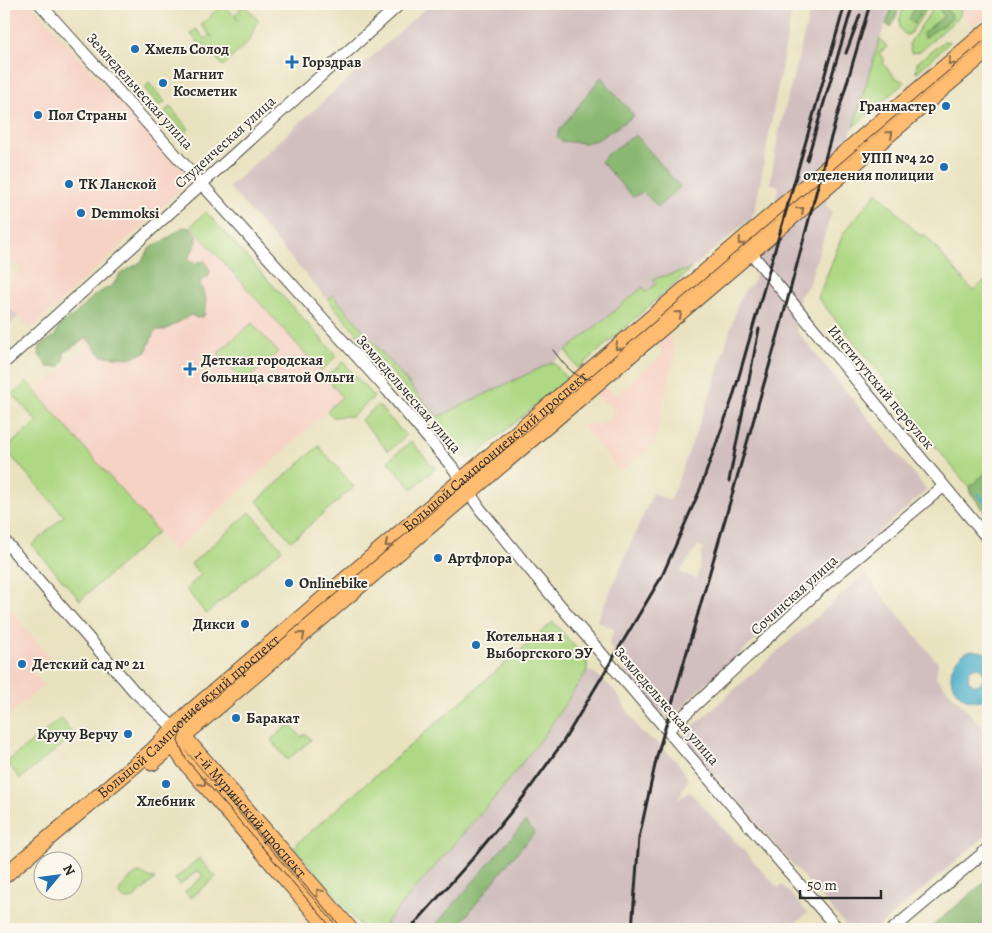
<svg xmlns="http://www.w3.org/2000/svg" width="992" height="933" font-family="Alegreya,serif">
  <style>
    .built { fill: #f6d2c5 }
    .industrial { fill: #d1bfbf; fill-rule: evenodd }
    .green { fill: #aed884; stroke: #6c8258 }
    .forest { fill: #8ab872; stroke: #5a724e }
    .water { fill: #4aadc9; stroke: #3a6c7a; fill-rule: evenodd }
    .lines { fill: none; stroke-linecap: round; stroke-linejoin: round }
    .stream { stroke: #4aadc9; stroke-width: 3 }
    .minor-casing { stroke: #484641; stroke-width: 13 }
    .major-casing { stroke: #484641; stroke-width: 17 }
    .minor { stroke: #fff; stroke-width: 11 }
    .major { stroke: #febc70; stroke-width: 15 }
    .tram { stroke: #2b2b2b; stroke-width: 1 }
    .rail { stroke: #2b2b2b; stroke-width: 3 }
    .oneway { stroke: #8a6c4a }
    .poi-dot { fill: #1f6fb2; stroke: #fbf7ec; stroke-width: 2 }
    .labels { text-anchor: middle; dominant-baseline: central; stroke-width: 4; stroke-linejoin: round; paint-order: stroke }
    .poi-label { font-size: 15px; font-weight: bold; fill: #2b2b2b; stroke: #fbf7ec; text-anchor: start }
    .street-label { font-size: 15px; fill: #2b2b2b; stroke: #fbf7ec }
  </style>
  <rect width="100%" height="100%" fill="#fbf7ec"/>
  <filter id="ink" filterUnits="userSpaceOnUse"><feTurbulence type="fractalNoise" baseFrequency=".02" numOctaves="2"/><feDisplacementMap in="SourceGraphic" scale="10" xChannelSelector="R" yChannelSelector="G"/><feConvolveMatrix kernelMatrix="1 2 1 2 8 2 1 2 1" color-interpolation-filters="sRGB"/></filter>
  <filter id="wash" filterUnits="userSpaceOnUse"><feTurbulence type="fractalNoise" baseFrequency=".0096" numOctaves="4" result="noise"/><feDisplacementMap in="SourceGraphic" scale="20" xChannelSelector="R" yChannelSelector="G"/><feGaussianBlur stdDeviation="1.12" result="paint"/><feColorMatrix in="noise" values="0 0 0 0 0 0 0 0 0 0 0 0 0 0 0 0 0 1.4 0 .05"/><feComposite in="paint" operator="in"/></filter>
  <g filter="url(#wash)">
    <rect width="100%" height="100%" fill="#e9e2bf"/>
    <path class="built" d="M4 4H31L191 180 30 330 4 301V284L21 271 4 252Z
      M955 4H988V15L973 27Z
      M191 226 343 397 174 551 35 391 88 346 74 329Z
      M668 331 675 353 655 442 624 470H619L582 426 586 423 599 426 616 410 592 394 602 386 616 394 662 355 657 340Z
      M4 603 49 656 32 671 44 685 4 719Z
      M304 919 313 929H292L302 921Z"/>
    <path class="industrial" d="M430 4H793L755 211 750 219 691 269 653 279 656 284 646 292 642 287 553 362 437 417 334 296 328 300 229 187Z
      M812 4H891L857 115 826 205 832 212 808 286 800 296 796 330 927 490 697 691 679 712 669 716 659 711 625 671 609 644 614 629 597 621 653 493 670 501 713 387 738 304 745 290 753 283 779 186 770 183 779 131ZM698 545 703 548 697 579 680 572Z
      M4 301 18 317 4 330Z
      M865 574 938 663 936 677 988 733V834L876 929H849L681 737Z
      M587 671 595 673 615 691 642 734 656 741 679 764 688 779 677 801 689 791 778 888 782 885 808 913 787 929H456L457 927 453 929H383L387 921 495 797 545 734Z"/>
    <path class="green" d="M223 4 238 20 235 14 241 10 236 4 246 7 259 21 255 25 250 40 223 66 204 44H199L191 34 196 29 205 39 209 35 213 38 201 25Z
      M905 4H930L910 34 906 35C894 26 901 16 905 4Z
      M936 4H956L961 9 960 16 919 52 911 53 909 44Z
      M880 38 887 47 879 53 885 61 883 63 895 78 905 82 853 127Z
      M944 41 950 42 916 73 917 63Z
      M149 83 165 102 160 106 144 88Z
      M170 107 189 129 185 133 165 111Z
      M877 192 920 236 924 234 973 291 988 278V515L970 492 969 487 913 420V413L818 298 843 234Z
      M206 212 337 356 321 371 191 226Z
      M691 269 578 369 566 351 643 287 646 292 656 284 653 279Z
      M333 295 437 417 553 362 567 379 474 457 467 459 328 300Z
      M252 323 278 352 244 382 218 353Z
      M343 362 374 397 352 416 333 417 327 411 342 397 326 377Z
      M27 382 158 532 80 600 32 545 64 516 5 449 37 422 13 394Z
      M378 405 406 436 388 451 361 420Z
      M411 441 435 469 412 489 388 461Z
      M319 446 354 487 291 541 257 501Z
      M250 512 282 549 206 614 186 589 201 575 191 564Z
      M553 622 587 660V671L545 734 495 797 387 921 383 929H363L294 846Z
      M61 718 74 735 20 779 7 762Z
      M290 724 301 737 306 734 311 740 287 760 271 740Z
      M199 858 216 877 191 898 185 892 203 876 198 870 180 885 175 879Z
      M139 873 155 879 134 898 125 900 119 894C120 886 131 876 139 873Z"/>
    <path class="forest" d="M893 4H901L891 28 886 24Z
      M917 4H927L914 24 909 19Z
      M943 4 952 16V19L924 38 923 33 944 16 939 9Z
      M601 77 634 116 597 140 584 143 561 141 558 138V132Z
      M636 135 680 187 658 207 643 192 633 197 601 162 608 153Z
      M183 227 190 228 197 235V242L188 259 192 263 205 261 210 271 208 277 199 282 206 299 204 316 197 318 191 315 165 330H155L146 352 130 358 102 356 87 338 64 352V362L59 367H48L39 355 40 346 55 336 60 324 72 317 95 295 113 285 120 274 141 262 151 246 164 241Z
      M988 471V515L970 492 969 487Z
      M525 822 535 832 509 862 456 929H432Z
      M988 879V929H929Z"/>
    <path class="water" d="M972 650 988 653V698C953 713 934 662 972 650ZM976 667 981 668 985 676 980 684 975 685 968 680 969 671Z"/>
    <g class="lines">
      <path class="stream" d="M978 494 988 506"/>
    </g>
  </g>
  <g filter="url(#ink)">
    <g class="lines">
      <defs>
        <path id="minor" d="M40 4 388 391 454 469 480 509 552 596 838 929
          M751 253 988 539
          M4 363 400 4
          M4 540 134 691 174 728
          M668 730 828 582 944 486
          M893 929 988 849"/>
        <g id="major">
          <path id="s1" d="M178 730 350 929"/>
          <path d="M168 738 184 761 329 929"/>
          <path d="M152 763 988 50"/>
          <path id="s2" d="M4 876 153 750 189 713 988 30"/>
        </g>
      </defs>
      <use href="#minor" class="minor-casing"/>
      <use href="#major" class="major-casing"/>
      <use href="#minor" class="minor"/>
      <use href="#major" class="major"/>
      <path class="tram" d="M553 350C563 363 574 379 591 379
        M228 797 343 929
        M333 929 186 759 178 741 182 725 988 37"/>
      <path class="rail" d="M846 53 860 15
        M807 160 853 4
        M729 481 759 329
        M410 929 474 857 525 795 563 742 662 576 699 492 733 397 845 4
        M632 929 639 838 657 756 780 328 829 144 870 4"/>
    </g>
    <defs><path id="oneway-chevron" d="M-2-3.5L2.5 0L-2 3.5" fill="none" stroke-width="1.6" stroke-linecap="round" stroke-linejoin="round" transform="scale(1.25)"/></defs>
    <g class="oneway">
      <use href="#oneway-chevron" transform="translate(951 62) rotate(140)"/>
      <use href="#oneway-chevron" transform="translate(890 134) rotate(-41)"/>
      <use href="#oneway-chevron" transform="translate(801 210) rotate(-41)"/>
      <use href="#oneway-chevron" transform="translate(741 242) rotate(140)"/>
      <use href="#oneway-chevron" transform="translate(679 314) rotate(-40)"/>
      <use href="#oneway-chevron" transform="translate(618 347) rotate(139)"/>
      <use href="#oneway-chevron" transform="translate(388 544) rotate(139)"/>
      <use href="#oneway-chevron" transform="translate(302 635) rotate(-41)"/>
      <use href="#oneway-chevron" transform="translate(203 783) rotate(49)"/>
      <use href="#oneway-chevron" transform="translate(319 892) rotate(-130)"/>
    </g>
  </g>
  <g class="poi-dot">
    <circle cx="135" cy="49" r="5"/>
    <path d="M289.5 54.5h5v5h5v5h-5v5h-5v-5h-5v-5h5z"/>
    <circle cx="163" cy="83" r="5"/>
    <circle cx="946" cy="106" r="5"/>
    <circle cx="38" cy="115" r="5"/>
    <circle cx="944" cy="167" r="5"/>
    <circle cx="69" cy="184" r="5"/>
    <circle cx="81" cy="213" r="5"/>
    <path d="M187.5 361.5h5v5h5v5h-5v5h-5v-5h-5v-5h5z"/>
    <circle cx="438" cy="558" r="5"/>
    <circle cx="289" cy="583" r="5"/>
    <circle cx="245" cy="624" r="5"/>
    <circle cx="476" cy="645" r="5"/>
    <circle cx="22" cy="664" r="5"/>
    <circle cx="236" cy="718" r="5"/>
    <circle cx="128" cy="734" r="5"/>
    <circle cx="166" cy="784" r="5"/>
  </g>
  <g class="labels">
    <g class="poi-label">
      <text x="145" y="49">Хмель Солод</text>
      <text x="302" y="62">Горздрав</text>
      <text x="173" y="74">Магнит<tspan x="173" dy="17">Косметик</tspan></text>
      <text x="936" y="106" text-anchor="end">Гранмастер</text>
      <text x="48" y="115">Пол Страны</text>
      <text x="934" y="158" text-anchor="end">УПП №4 20<tspan x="934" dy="17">отделения полиции</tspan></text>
      <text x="79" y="184">ТК Ланской</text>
      <text x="91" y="213">Demmoksi</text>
      <text x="201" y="360">Детская городская<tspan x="201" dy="17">больница святой Ольги</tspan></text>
      <text x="448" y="558">Артфлора</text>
      <text x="299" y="583">Onlinebike</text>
      <text x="235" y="624" text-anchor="end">Дикси</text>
      <text x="486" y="636">Котельная 1<tspan x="486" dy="17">Выборгского ЭУ</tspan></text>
      <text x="32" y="664">Детский сад № 21</text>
      <text x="246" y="718">Баракат</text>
      <text x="118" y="734" text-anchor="end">Кручу Верчу</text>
      <text x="166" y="801" text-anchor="middle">Хлебник</text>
    </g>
    <g class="street-label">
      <text transform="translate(140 91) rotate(48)">Земледельческая улица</text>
      <text transform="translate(225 142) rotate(-42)">Студенческая улица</text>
      <text transform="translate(881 387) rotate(50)">Институтский переулок</text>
      <text transform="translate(409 394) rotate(49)">Земледельческая улица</text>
      <text stroke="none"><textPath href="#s2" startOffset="649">Большой Сампсониевский проспект</textPath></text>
      <text transform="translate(794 595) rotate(-42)">Сочинская улица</text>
      <text transform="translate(667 706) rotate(49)">Земледельческая улица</text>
      <text stroke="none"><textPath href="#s2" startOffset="244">Большой Сампсониевский проспект</textPath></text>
      <text stroke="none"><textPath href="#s1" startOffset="111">1-й Муринский проспект</textPath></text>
    </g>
  </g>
  <rect width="992" height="933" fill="none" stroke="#fbf7ec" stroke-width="20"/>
  <g transform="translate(58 876) rotate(61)"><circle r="24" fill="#fbf7ec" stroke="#a8a59f"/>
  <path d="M0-4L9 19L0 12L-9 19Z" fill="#1f6fb2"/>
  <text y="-8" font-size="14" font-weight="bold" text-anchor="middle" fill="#2b2b2b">N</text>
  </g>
  <path d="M800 890v8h81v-8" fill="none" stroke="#2b2b2b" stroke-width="2.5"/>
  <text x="807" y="890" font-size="15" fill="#2b2b2b" stroke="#fbf7ec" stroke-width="4" paint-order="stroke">50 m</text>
</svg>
